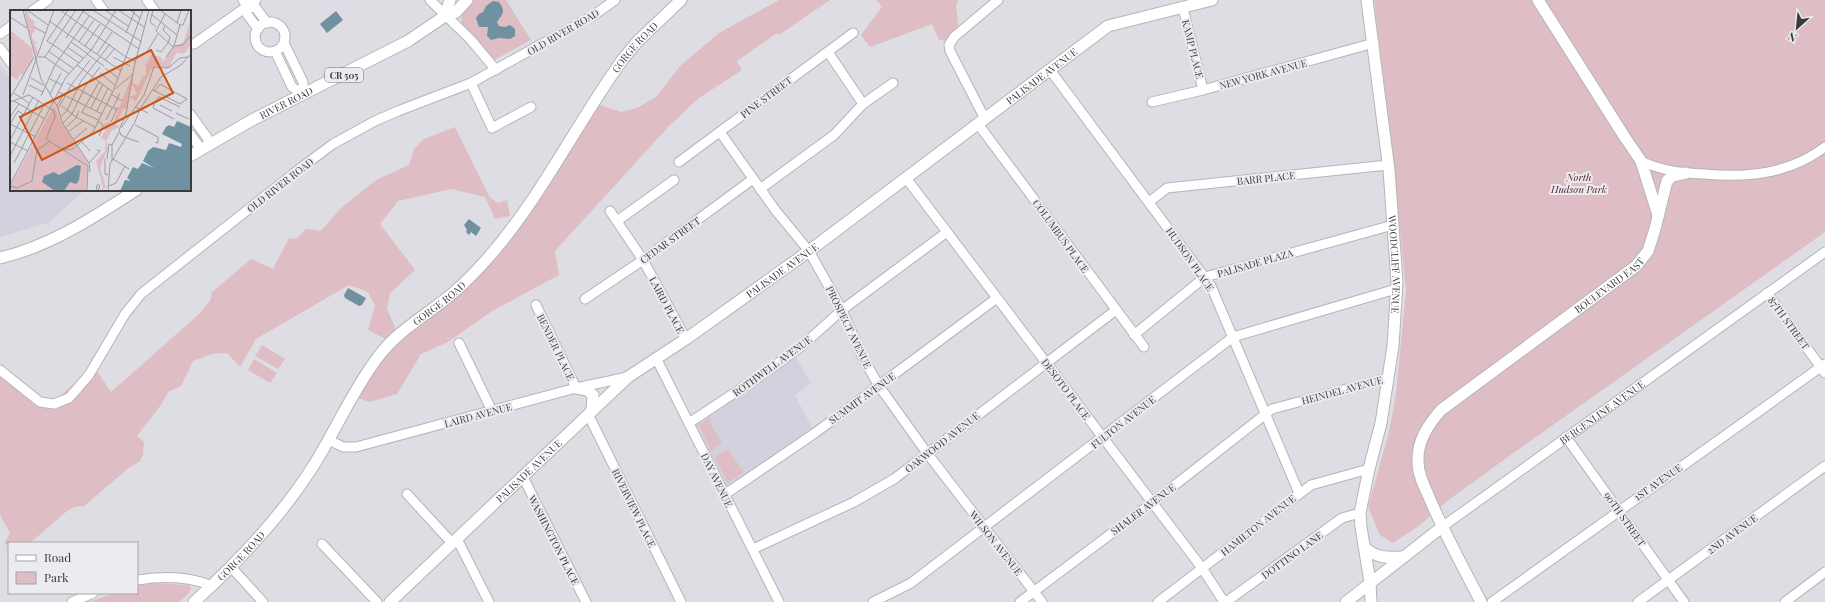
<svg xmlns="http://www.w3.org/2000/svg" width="1825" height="602" font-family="'Playfair Display',serif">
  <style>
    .built { fill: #d4d1de }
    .green { fill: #debdc4 }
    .water { fill: #7091a0 }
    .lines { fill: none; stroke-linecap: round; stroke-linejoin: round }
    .minor-casing { stroke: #b5b4ba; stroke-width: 11 }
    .major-casing { stroke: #b5b4ba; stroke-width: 13 }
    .minor { stroke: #fff; stroke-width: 9 }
    .major { stroke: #fff; stroke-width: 11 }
    .labels { text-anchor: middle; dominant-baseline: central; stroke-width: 4; stroke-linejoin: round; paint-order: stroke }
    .shield { fill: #ecebf0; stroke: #707073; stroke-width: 1 }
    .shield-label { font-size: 9px; font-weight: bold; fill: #3b3b3d }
    .street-label { font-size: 10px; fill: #3b3b3d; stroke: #ecebf0 }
    .park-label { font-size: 10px; font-style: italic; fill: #4c1e2c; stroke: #ecebf0 }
    .inset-road { fill: none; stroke: #9d9ca1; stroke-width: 1 }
    .view { fill: #ce5413; fill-opacity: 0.15; stroke: #ce5413; stroke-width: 2 }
    .inset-edge { fill: none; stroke: #3b3b3d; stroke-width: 2 }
  </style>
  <rect width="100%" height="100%" fill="#dedde3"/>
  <path class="built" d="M0 65 11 79V190H85L48 223 0 237Z
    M793 352 811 383 795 395 815 433 724 495 689 423Z"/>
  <path class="green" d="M474 0H506L531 40 494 60 461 24 462 12Z
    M779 0H830L779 35 777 33 737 61 742 70 699 98 669 126 555 251 559 275 492 311 448 342 421 354 397 394 369 402 354 396 391 342 368 330 375 305 368 292 349 285 256 339 240 367 227 353 212 354 193 361 181 386 168 392C163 405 146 423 137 436L144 442 143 455 139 462 130 467 84 506 74 507 67 511 30 543H9V545L4 544 10 533 0 515V367L48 406 94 367 111 392 199 314 210 301 212 292 251 259 273 269 289 238 296 239 306 229 321 231 342 207 376 180 409 165 414 149 424 139 455 127 490 198 498 203 507 200 510 216 495 219 485 197 451 189 398 201 380 224 415 270 390 293 387 309 398 334 489 257 594 103 621 112 637 108 656 97 681 65 719 33Z
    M876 0H958L956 7 959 32 951 41 939 40 932 24 870 47 861 35 882 7Z
    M1374 0H1825V232L1519 449 1447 501 1419 526 1393 543 1380 535 1368 507 1389 432 1396 394 1406 290 1390 130Z
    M262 345 285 359 278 369 255 356Z
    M254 359 277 373 270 383 248 370Z
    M710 417 711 420 709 422 722 443 711 451 699 425Z
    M726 450H728L744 472 728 483 714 457Z
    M149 583 189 585 191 588 189 593 179 602H88L115 593H137V586Z"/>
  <path class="water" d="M493 1 499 2C506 12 503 13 497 22L499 26 505 27 510 25 515 29V36L510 39 499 38 491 40 487 36 488 27H479L476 18 479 14 483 12 486 6Z
    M336 11 343 20 327 33 320 24Z
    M469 219 481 228 476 236 471 232 469 235 466 232 467 230 464 225Z
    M348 288 366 298 362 305 359 306 345 298 344 295Z"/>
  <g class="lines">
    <defs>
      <g id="minor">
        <path d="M96 0 104 11"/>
        <path d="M147 0 155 11"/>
        <path d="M243 0 247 6V14L258 29"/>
        <path d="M430 0 471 40 496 70"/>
        <path d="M247 6 256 8 267 23"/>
        <path d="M1183 8 1203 90"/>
        <path d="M32 11 48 0"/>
        <circle cx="270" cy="37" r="15"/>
        <path d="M0 34 11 26"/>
        <path d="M284 43 303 82V94"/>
        <path d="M190 44H194L256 0"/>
        <path d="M0 48 11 63"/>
        <path d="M275 51 292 87 303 94"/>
        <path d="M828 52 863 104"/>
        <path d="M1050 70 1211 286 1299 493"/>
        <path d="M471 83 492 128 531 107"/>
        <path d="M1152 102 1203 90 1374 43"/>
        <path d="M190 114 211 143"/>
        <path d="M985 119 950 51 949 45 954 37 998 0"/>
        <path d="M978 124 1144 347"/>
        <path d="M720 132 776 211 809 251 842 310 862 356 879 386 927 453 1042 602"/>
        <path d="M190 134 201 149"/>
        <path d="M1641 161C1663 171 1681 173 1704 174 1748 178 1789 174 1825 147"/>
        <path d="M679 162 853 33"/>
        <path d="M906 178 1202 568 1224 602"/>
        <path d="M760 189 834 135 863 104 893 83"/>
        <path d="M1149 202 1167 188 1388 165"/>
        <path d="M610 211 643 260 686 339"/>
        <path d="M617 221 674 180"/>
        <path d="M1767 293 1825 373"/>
        <path d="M585 299 643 260 753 179"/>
        <path d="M536 305 576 388"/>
        <path d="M1134 335 1205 277 1393 225"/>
        <path d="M459 343 492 411"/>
        <path d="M656 358 779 602"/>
        <path d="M0 370 40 402 54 404 69 398 89 375 125 314 141 294 298 170 333 144 375 121 398 111 471 83 594 15 615 0"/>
        <path d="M588 414 681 602"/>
        <path d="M689 423 763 374 803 345 842 310 947 232"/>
        <path d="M1566 437 1684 602"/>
        <path d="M329 440 343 447H356L576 388 628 377"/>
        <path d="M523 477 586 602"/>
        <path d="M407 494 452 543"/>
        <path d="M724 495 815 433 997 298"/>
        <path id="s1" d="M1442 527 1825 252"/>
        <path d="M457 539 489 602"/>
        <path d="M322 544 377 602"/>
        <path d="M753 549 854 502 894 479 1116 310"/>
        <path d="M231 567 263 602"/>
        <path d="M137 580C162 576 189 576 212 586"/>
        <path d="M72 602 93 593"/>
        <path d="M873 602 911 583 1233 337 1396 289"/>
        <path d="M1020 602 1152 503 1272 409 1388 378"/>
        <path d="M1158 602 1311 485 1369 469"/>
        <path d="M1226 602 1342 518 1360 513"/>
        <path d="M1492 602 1825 364"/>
        <path d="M1638 602 1825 466"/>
        <path d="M1785 602 1825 572"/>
      </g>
      <g id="major">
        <path id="s2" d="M1367 0 1389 170 1397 282 1393 346 1381 423 1369 469 1360 513 1361 527 1370 582 1371 602"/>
        <path d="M1538 0 1624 136 1641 161 1658 215"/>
        <path d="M445 16 450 0"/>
        <path id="s3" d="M190 156 252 120 408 41 445 16 456 12 467 0"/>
        <path d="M0 258C50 246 93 218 136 190"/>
        <path d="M576 388 587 390 593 395 592 410"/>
        <path d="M1364 547C1376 558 1387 558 1403 557"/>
        <path id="s4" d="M194 602C238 562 280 518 312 468 335 432 352 391 378 357 395 334 417 321 439 304 457 291 473 275 487 259 541 198 576 124 623 59L637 42 681 0"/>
        <path id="s5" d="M390 602 628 377 686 339 809 251 1108 26 1212 0"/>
        <path d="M1346 602 1442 527"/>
        <path id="s6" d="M1481 602C1463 567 1444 533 1429 497 1424 486 1418 474 1418 462 1417 441 1428 425 1441 410L1636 266 1648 251 1655 229 1667 181 1672 176 1686 173"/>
      </g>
    </defs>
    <use href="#minor" class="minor-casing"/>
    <use href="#major" class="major-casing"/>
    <use href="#minor" class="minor"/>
    <use href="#major" class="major"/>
  </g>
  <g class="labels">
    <rect class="shield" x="325" y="68" width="38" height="14" rx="3"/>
    <g class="shield-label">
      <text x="344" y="75">CR 505</text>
    </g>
    <g class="street-label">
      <text transform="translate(563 32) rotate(-30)">OLD RIVER ROAD</text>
      <text stroke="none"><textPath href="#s4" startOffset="714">GORGE ROAD</textPath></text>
      <text transform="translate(1193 49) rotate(76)">KAMP PLACE</text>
      <text transform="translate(1263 74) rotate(-15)">NEW YORK AVENUE</text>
      <text stroke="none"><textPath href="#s5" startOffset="839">PALISADE AVENUE</textPath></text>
      <text transform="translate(766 97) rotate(-37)">PINE STREET</text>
      <text stroke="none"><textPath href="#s3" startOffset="110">RIVER ROAD</textPath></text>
      <text transform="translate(1266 178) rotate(-6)">BARR PLACE</text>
      <text transform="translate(280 185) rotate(-38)">OLD RIVER ROAD</text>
      <text transform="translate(1061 236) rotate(54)">COLUMBUS PLACE</text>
      <text transform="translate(670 240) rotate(-36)">CEDAR STREET</text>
      <text transform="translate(1190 259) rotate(55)">HUDSON PLACE</text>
      <text transform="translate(1255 263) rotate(-16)">PALISADE PLAZA</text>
      <text stroke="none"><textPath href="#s2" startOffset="266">WOODCLIFF AVENUE</textPath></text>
      <text stroke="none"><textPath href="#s5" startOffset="515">PALISADE AVENUE</textPath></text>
      <text stroke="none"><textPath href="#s6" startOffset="422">BOULEVARD EAST</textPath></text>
      <text stroke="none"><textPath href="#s4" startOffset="390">GORGE ROAD</textPath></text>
      <text transform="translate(667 305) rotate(62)">LAIRD PLACE</text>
      <text transform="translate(1789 323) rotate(54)">87TH STREET</text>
      <text transform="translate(849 327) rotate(64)">PROSPECT AVENUE</text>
      <text transform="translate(556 347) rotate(64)">BENDER PLACE</text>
      <text transform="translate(772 366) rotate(-36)">ROTHWELL AVENUE</text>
      <text transform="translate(1066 389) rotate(53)">DESOTO PLACE</text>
      <text transform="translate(1342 390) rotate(-15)">HEINDEL AVENUE</text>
      <text transform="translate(862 398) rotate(-36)">SUMMIT AVENUE</text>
      <text stroke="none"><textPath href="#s1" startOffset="197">BERGENLINE AVENUE</textPath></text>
      <text transform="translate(478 415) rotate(-15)">LAIRD AVENUE</text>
      <text transform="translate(1123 422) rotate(-38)">FULTON AVENUE</text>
      <text transform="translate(942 442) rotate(-38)">OAKWOOD AVENUE</text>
      <text stroke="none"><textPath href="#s5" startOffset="191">PALISADE AVENUE</textPath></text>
      <text transform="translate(717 480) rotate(64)">DAY AVENUE</text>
      <text transform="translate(1658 482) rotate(-35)">1ST AVENUE</text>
      <text transform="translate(634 508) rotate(64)">RIVERVIEW PLACE</text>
      <text transform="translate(1143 509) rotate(-37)">SHALER AVENUE</text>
      <text transform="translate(1625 519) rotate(55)">90TH STREET</text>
      <text transform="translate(1258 525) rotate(-38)">HAMILTON AVENUE</text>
      <text transform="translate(1732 534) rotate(-36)">2ND AVENUE</text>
      <text transform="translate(554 540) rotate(63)">WASHINGTON PLACE</text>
      <text transform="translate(996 543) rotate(52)">WILSON AVENUE</text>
      <text stroke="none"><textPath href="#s4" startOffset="66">GORGE ROAD</textPath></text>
      <text transform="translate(1292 555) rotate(-36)">DOTTINO LANE</text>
    </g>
    <g class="park-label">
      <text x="1579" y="177">North<tspan x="1579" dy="12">Hudson Park</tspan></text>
    </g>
  </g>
  <g transform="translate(10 10)">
    <rect width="181" height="181" fill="#dedde3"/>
    <path d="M14 0H17L19 7 24 11 25 22 22 23V28L28 34 24 33 28 42 25 47ZM181 9V32L176 42 171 44 167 42 160 55 162 56 157 58 145 56 143 60H141L126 91 119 87 127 84 122 74 119 83 117 98 113 99 106 114 110 117 102 120 96 131 98 138 90 158 96 177 91 181 93 176 86 151 95 141 96 131 91 128 95 120 93 115 99 112 100 115 103 114 120 70 123 68V73L128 76 133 66 136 65V55L141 45 151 47 153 52 164 36 173 33ZM0 20 22 38 23 47 14 65 10 64 7 70 0 65ZM44 95 52 114 78 152 76 181H3L0 177Z" fill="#debdc4"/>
    <path d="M167 111 181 117V181H110L115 170 121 171 117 168 123 157 128 159 132 153 144 158 133 151 138 141 143 137 156 140 159 133 171 137 172 134 152 124 156 117 159 115 164 117ZM67 155 71 156 69 170 66 174 60 172 54 181H45L32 172 34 166 44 162 49 165Z" fill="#7091a0"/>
    <path class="inset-road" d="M13 0 31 69 47 96 53 114 79 153 80 162M17 0 38 15M50 0 116 47 125 51M71 0 129 39M83 0 132 32M95 0 118 16M108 0 134 17M120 0 130 8M143 0 140 12 146 17M150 0 170 15M155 4 146 21 163 37M142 5 167 25M0 7 17 18M39 11 111 61M167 13 171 0M170 15H173L179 0M155 16 153 20 160 27 158 33M24 17 35 23M116 23 125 0M56 28 74 0M37 31 58 0M37 31 45 36 42 35M61 32 78 44M69 32 84 10M43 34 66 0M45 36 69 53M75 36 90 14M164 36 170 15M57 37 73 48M146 40 151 42 158 33M38 41 64 59M77 44 94 56M87 44 102 22M28 47H35L59 64M35 47 42 36M103 47 120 56M156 47 164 36 173 35 181 25M126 49 136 43 148 24M95 50 105 38M67 55 103 82M95 58 108 68M90 63 105 75M21 68 33 75M40 69 52 75M57 73 107 100M19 75 33 82M105 79 123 64M143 80 149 83 170 94 177 89 150 74 145 81M48 82 92 104M4 83 19 93M40 84 51 63M101 84 112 91M13 85 44 0M31 86 45 55 79 6M0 88 24 47M4 91 35 109M0 92 19 85 44 101 45 107 36 129 78 156 77 181M150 95 162 101M47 96 53 85M52 96 66 107 85 117M125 97 138 103M40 98 56 67 82 39 106 0M81 98 93 74M103 98 110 83M48 99 62 74 80 50M87 101 98 78M71 102 88 110M72 102 89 72M166 103 179 109M0 107 9 94M50 107 57 101 71 71 100 34M164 109 143 98 145 92 149 87 170 97M96 110 102 98M88 111 93 115 89 126M101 112 108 97M53 113 62 104 76 75 90 57M0 114 26 127M0 114 8 101 13 104M125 115 148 127V133L145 132M55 118 66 108 69 101M111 118 134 85 144 57 158 58 170 48 178 47M58 122 73 111M117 128 129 132M117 128 111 125 109 120 116 104 124 57 139 0M0 130 23 87M63 130 77 118M0 132 18 141M72 132 80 141M54 140 63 139 83 122 104 79 133 0M0 146 29 90M95 149V164L98 165M97 149 99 134 102 135M103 149 119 159M102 151V135L109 122M4 153 34 95M79 153 90 141 87 140M0 175 40 98M0 176 7 178 22 171 27 140 39 132M99 176 106 173 115 156M86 181 87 175H90L88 181M98 181 100 154 125 112 130 99 151 67 171 55 181 44"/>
    <path class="view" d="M141 40 163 83 32 150 10 107Z"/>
    <rect width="181" height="181" class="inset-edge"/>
  </g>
  <rect x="8" y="542" width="130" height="52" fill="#ecebf0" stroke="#a5a5a8"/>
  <rect x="16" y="555" width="20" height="6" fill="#ffffff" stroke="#a5a5a8"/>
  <text x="44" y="562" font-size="12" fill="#3b3b3d">Road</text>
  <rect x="16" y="572" width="20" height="12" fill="#debdc4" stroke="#a5a5a8"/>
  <text x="44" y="582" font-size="12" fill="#3b3b3d">Park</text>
  <g transform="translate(1797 28) rotate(207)" stroke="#ecebf0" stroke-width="3" paint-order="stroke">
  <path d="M0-3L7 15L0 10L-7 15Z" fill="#3b3b3d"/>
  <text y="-6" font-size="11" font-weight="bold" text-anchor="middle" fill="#3b3b3d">N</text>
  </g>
</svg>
